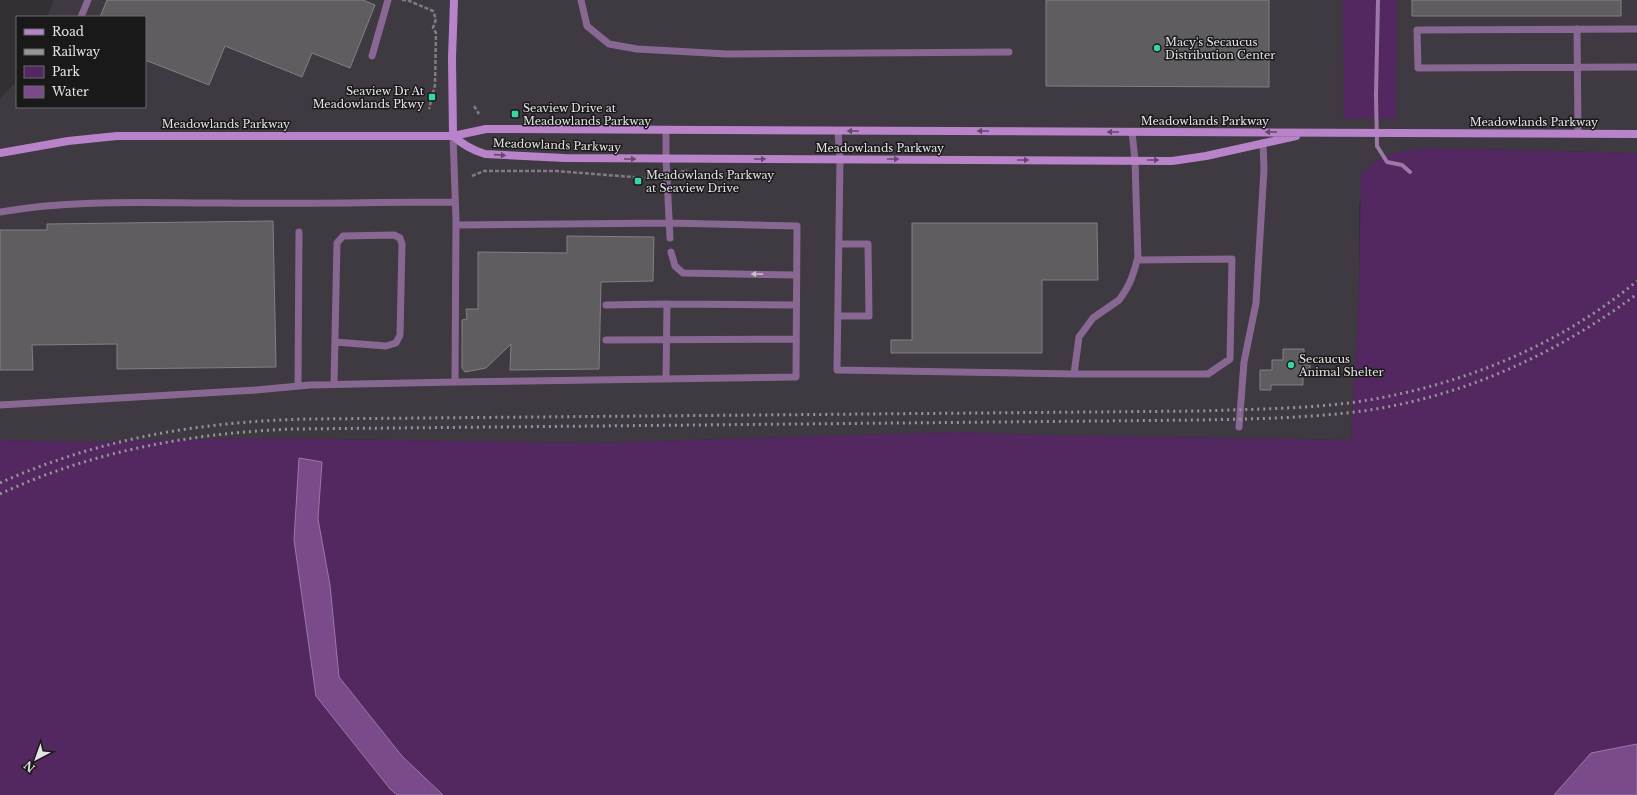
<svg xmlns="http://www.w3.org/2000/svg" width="1637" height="795" font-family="'Libre Baskerville',serif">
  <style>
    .built { fill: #3f3942 }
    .green { fill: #532860 }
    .water { fill: #7b4a8a; stroke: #9b78a6 }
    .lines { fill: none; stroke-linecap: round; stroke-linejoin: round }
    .stream { stroke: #9b78a6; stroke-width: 4 }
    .building { fill: #605d61; stroke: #838084 }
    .path { stroke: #7f7d80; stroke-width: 2.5; stroke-dasharray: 4 2; stroke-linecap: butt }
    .lane { stroke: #886793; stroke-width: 7 }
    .secondary { stroke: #b983ca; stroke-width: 8 }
    .rail { stroke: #979498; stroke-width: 3; stroke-dasharray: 2 4; stroke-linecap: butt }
    .oneway { fill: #624969 }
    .oneway2 { fill: #c9becd }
    .poi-dot { fill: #38d4a5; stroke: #1a191a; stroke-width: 1.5 }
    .labels { text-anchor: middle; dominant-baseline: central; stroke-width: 3; stroke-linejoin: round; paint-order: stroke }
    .poi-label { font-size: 11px; fill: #e5e3e6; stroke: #1a191a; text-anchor: start }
    .street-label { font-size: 11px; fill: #e5e3e6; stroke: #1a191a }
  </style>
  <rect width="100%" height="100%" fill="#333034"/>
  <path class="built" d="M54 0H1637V153L1427 148 1359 203V297L1351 440 1040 435 957 432 590 443 250 438 86 442 0 440V99L17 81V107H145V17H47Z"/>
  <path class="green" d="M1343 0H1397L1396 119H1344Z
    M1427 148 1637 153V744L1591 753 1554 795H443L402 756 339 677 330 585 318 519 322 462 300 458 294 540 316 696 389 789 397 795H0V440L86 442 250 438 590 443 957 432 1040 435 1351 440 1359 297 1361 174 1377 160 1393 153Z"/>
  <path class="water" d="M299 458 322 462 318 519 330 585 339 677 402 756 443 795H397L390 789 316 696 294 540Z
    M1637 744V795H1554L1591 753Z"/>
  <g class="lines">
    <path class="stream" d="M1378 0 1376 95 1377 146 1387 162 1402 165 1410 172"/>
  </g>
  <path class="building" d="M107 0H363L375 5 350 68 312 53 302 77 225 46 209 85 145 60V17H100Z
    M1046 0H1269V87L1046 86Z
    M1412 0H1621V16H1412Z
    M273 221 276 367 117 369V344L32 345 33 370H0V230H47V224Z
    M912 223H1097L1098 280H1042V353H891V340H912Z
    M567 236 654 237 653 281 601 282 599 369 510 370 511 344 486 368 465 372 462 368V320L467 319 466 309H478V252L567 253Z
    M1283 349H1304V360H1310V370H1303V385H1271V390H1260V370H1272V360H1283Z"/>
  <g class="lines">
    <path class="path" d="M402 0H407L433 11 436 19 433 28 436 33 435 85 429 109
      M474 106 479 114
      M472 176 484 171H556L658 179
      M677 177 681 172 687 170"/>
    <path class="lane" d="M581 0 587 26 609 44 637 49 727 54 1009 52
      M81 17 88 0
      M1577 29 1578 133
      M1637 29 1417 30 1418 68 1637 67
      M372 56 388 0
      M666 130V159L670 238
      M838 131 840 159 837 370 1074 374H1208L1230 359 1232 259 1138 260 1135 160 1132 132
      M0 212C74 199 150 203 224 203 301 204 378 202 455 202
      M671 252 675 266 683 273 796 275
      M606 305 667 304
      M838 316H869L868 244H839
      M606 340 796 339
      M1074 374 1079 337 1093 318 1119 300C1131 284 1133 275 1138 257
      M666 379 667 304 796 305
      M455 382 796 377 797 226 670 223 456 225
      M334 384 337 243 343 236 394 235 400 238 402 244 400 335 396 343 386 346 335 342
      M298 386 299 232
      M0 405 256 390 310 385 455 382 456 220 453 136
      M1239 427 1244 362 1256 303 1264 169 1263 143"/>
    <path class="secondary" d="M453 136C463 145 472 150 485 154L565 158 1172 161 1206 156 1296 136
      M453 136 452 58 454 0
      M0 153 68 141 117 136H453L486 129 1637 134"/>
    <path class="rail" d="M0 483C99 438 204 421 311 419L1201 411C1253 409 1304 409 1356 402 1457 387 1558 347 1637 281
      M0 494C92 451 192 433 293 429L1201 420C1253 419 1304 418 1355 412 1458 399 1554 356 1637 294"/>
  </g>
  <defs><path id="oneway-solid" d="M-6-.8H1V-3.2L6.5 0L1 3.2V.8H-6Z"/></defs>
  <g class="oneway">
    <use href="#oneway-solid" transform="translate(853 131) rotate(-180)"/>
    <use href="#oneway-solid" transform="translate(983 131) rotate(-180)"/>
    <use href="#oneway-solid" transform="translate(1113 132) rotate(-180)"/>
    <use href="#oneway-solid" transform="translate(1271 132) rotate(180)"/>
    <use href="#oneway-solid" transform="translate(500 155) rotate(4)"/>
    <use href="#oneway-solid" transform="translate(630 159)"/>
    <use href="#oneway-solid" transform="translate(760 159)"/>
    <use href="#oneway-solid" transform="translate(893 159)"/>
    <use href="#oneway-solid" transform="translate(1023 160)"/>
    <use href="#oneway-solid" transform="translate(1153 160)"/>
  </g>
  <use class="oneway2" href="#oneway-solid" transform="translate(757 274) rotate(-179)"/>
  <g class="poi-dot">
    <circle cx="1157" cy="48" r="4"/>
    <rect x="428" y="93" width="8" height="8" rx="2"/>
    <rect x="511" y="110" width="8" height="8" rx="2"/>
    <rect x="634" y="177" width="8" height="8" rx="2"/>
    <circle cx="1291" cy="365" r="4"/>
  </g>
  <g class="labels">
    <g class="poi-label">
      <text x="1165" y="42">Macy's Secaucus<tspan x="1165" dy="13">Distribution Center</tspan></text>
      <text x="424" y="91" text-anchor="end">Seaview Dr At<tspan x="424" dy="13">Meadowlands Pkwy</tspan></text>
      <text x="523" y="108">Seaview Drive at<tspan x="523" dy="13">Meadowlands Parkway</tspan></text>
      <text x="646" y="175">Meadowlands Parkway<tspan x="646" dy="13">at Seaview Drive</tspan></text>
      <text x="1299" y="359">Secaucus<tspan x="1299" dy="13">Animal Shelter</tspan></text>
    </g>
    <g class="street-label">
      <text x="1205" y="121">Meadowlands Parkway</text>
      <text x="1534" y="122">Meadowlands Parkway</text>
      <text x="226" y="124">Meadowlands Parkway</text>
      <text transform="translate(557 145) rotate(2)">Meadowlands Parkway</text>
      <text x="880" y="148">Meadowlands Parkway</text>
    </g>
  </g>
  <rect x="16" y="16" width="130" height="92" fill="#1a191a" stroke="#6b6a6c"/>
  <rect x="24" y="29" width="20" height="6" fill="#b983ca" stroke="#6b6a6c"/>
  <text x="52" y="36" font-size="12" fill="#e5e3e6">Road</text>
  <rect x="24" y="49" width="20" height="6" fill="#979498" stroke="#6b6a6c"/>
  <text x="52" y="56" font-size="12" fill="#e5e3e6">Railway</text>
  <rect x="24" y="66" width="20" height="12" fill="#532860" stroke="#6b6a6c"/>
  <text x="52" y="76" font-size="12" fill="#e5e3e6">Park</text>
  <rect x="24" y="86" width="20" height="12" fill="#7b4a8a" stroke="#6b6a6c"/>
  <text x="52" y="96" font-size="12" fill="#e5e3e6">Water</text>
  <g transform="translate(36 759) rotate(221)" stroke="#1a191a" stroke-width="3" paint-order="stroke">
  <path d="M0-3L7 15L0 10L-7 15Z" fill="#e5e3e6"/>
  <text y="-6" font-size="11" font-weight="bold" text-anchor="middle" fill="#e5e3e6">N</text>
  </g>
</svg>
